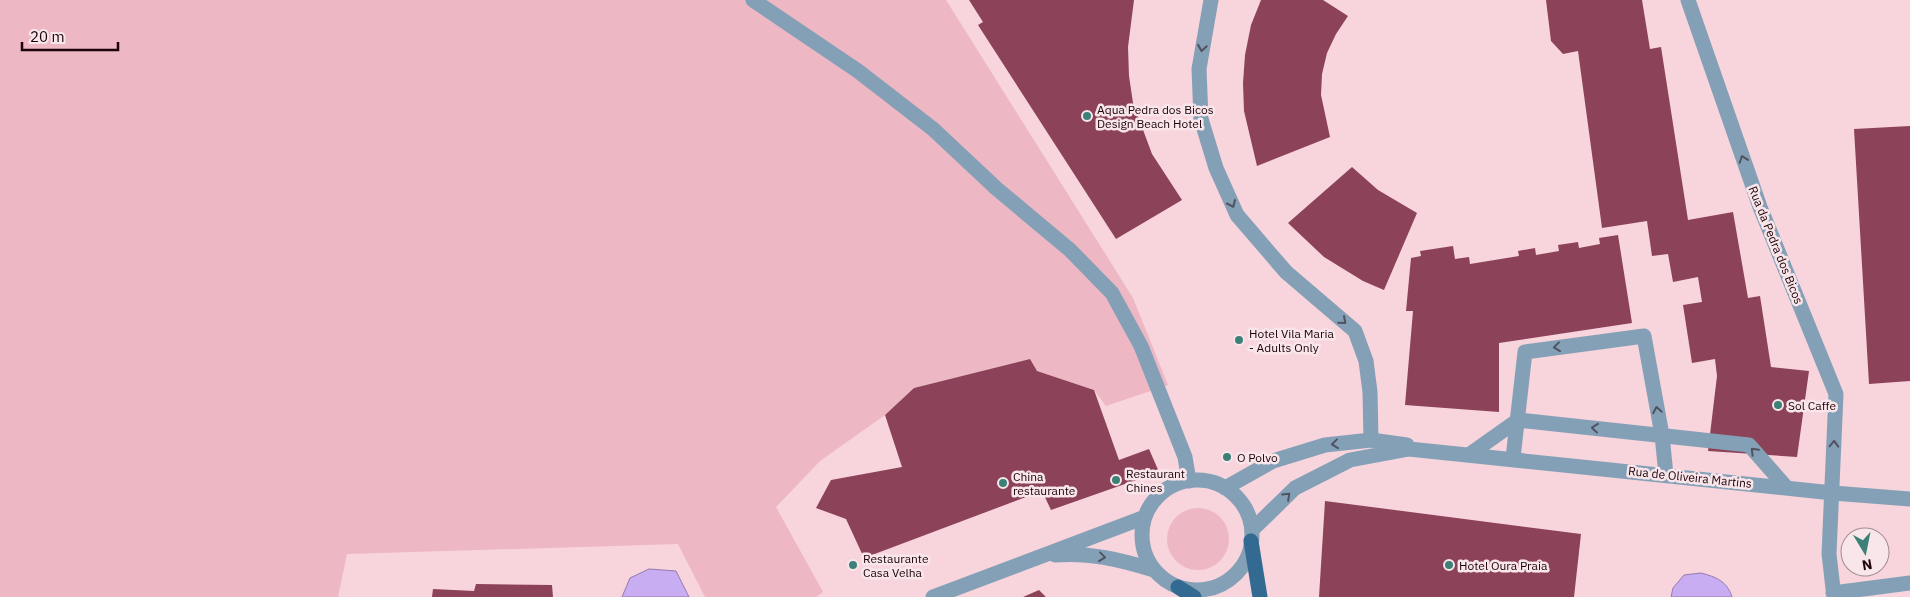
<svg xmlns="http://www.w3.org/2000/svg" width="1910" height="597" font-family="'IBM Plex Sans',sans-serif">
  <style>
    .green { fill: #edb7c4 }
    .water { fill: #c9adf3; stroke: #957aad }
    .building { fill: #8c4259 }
    .lines { fill: none; stroke-linecap: round; stroke-linejoin: round }
    .service { stroke: #84a0b6; stroke-width: 15 }
    .minor { stroke: #84a0b6; stroke-width: 15 }
    .tertiary { stroke: #84a0b6; stroke-width: 15 }
    .primary { stroke: #326a91; stroke-width: 15 }
    .oneway { stroke: #505260 }
    .poi-dot { fill: #3c8177; stroke: #f9e6ea; stroke-width: 2 }
    .labels { text-anchor: middle; dominant-baseline: central; stroke-width: 5; stroke-linejoin: round; paint-order: stroke }
    .poi-label { font-size: 12px; fill: #1d030b; stroke: #f9e6ea; text-anchor: start }
    .street-label { font-size: 12px; fill: #1d030b; stroke: #f9e6ea }
  </style>
  <rect width="100%" height="100%" fill="#f8d4dc"/>
  <path class="green" d="M0 0H946L1133 298 1168 385 1106 406 1094 390 1037 371 1029 359 914 388 885 415 820 461 776 507 823 592 816 597H705L678 544 347 554 338 597H0Z
    M1167 539a31 31 0 1 1 62 0a31 31 0 1 1-62 0Z"/>
  <path class="water" d="M649 569 676 571 689 597H622L630 578Z
    M1701 573C1716 577 1727 581 1732 597H1671L1673 588 1684 575Z"/>
  <path class="building" d="M969 0H1134L1128 47 1129 76 1133 103 1152 154 1182 200 1116 239 978 25 983 22Z
    M1261 0H1323L1348 16 1336 34 1327 53 1322 74 1321 95 1330 137 1257 166 1244 111 1243 83 1245 55 1251 25Z
    M1546 0H1642L1650 49 1661 47 1688 220 1733 212 1748 298 1760 296 1771 367 1809 371 1797 457 1708 451 1717 376 1715 359 1692 363 1683 305 1702 302 1698 277 1673 282 1668 254 1652 256 1647 221 1602 228 1578 51 1563 54 1551 41Z
    M1910 126V381L1869 384 1854 129Z
    M1352 167 1378 190 1417 213 1384 290 1363 281 1324 257 1288 223Z
    M1618 235 1632 323 1499 343V412L1405 405 1413 311H1406L1411 258 1421 256 1420 251 1453 246 1455 259 1469 257 1470 264 1519 256 1518 251 1535 248 1536 255 1559 251 1558 245 1578 242 1579 248 1600 244 1599 238Z
    M1030 359 1037 371 1094 390 1119 460 1149 449 1159 472 1051 510 1042 491 864 558 846 519 816 508 831 480 902 467 885 415 914 388Z
    M1325 501 1581 534 1574 597H1319Z
    M476 584 552 585 553 597H432L433 589 474 591Z
    M1039 590 1046 597H1023Z"/>
  <g class="lines">
    <path class="service" d="M1470 454 1518 420 1749 445 1786 487
      M1513 458 1525 352 1644 336 1662 435 1666 475"/>
    <path class="minor" d="M753 0 858 71 933 129 997 189 1070 250 1112 293 1141 346 1185 457 1189 481
      M1211 0 1199 69 1201 119 1216 168 1237 215 1286 272 1355 331 1366 361 1370 392 1371 440
      M1688 0 1760 207 1836 394 1829 554 1834 597
      M1833 593 1910 583"/>
    <path class="tertiary" d="M1142 535a55 55 0 1 1 110 0a55 55 0 1 1-110 0Z
      M1225 488 1273 461 1325 445 1371 440 1407 445
      M1252 530 1295 488 1350 460 1409 449 1833 493 1910 499
      M1055 555C1090 552 1121 560 1154 570
      M933 597 1145 517"/>
    <path class="primary" d="M1251 541 1260 597
      M1178 587 1194 597"/>
  </g>
  <defs><path id="oneway-chevron" d="M-2-3.5L2.5 0L-2 3.5" fill="none" stroke-width="1.6" stroke-linecap="round" stroke-linejoin="round" transform="scale(1.25)"/></defs>
  <g class="oneway">
    <use href="#oneway-chevron" transform="translate(1202 48) rotate(99)"/>
    <use href="#oneway-chevron" transform="translate(1743 159) rotate(-109)"/>
    <use href="#oneway-chevron" transform="translate(1232 204) rotate(66)"/>
    <use href="#oneway-chevron" transform="translate(1343 321) rotate(41)"/>
    <use href="#oneway-chevron" transform="translate(1557 347) rotate(173)"/>
    <use href="#oneway-chevron" transform="translate(1657 410) rotate(-100)"/>
    <use href="#oneway-chevron" transform="translate(1595 428) rotate(-174)"/>
    <use href="#oneway-chevron" transform="translate(1335 444) rotate(173)"/>
    <use href="#oneway-chevron" transform="translate(1834 444) rotate(-88)"/>
    <use href="#oneway-chevron" transform="translate(1754 451) rotate(-134)"/>
    <use href="#oneway-chevron" transform="translate(1287 496) rotate(-43)"/>
    <use href="#oneway-chevron" transform="translate(1102 557) rotate(7)"/>
  </g>
  <g class="poi-dot">
    <circle cx="1087" cy="116" r="5"/>
    <circle cx="1239" cy="340" r="5"/>
    <circle cx="1778" cy="405" r="5"/>
    <circle cx="1227" cy="457" r="5"/>
    <circle cx="1116" cy="480" r="5"/>
    <circle cx="1003" cy="483" r="5"/>
    <circle cx="853" cy="565" r="5"/>
    <circle cx="1449" cy="565" r="5"/>
  </g>
  <g class="labels">
    <g class="poi-label">
      <text x="1097" y="109">Aqua Pedra dos Bicos<tspan x="1097" dy="14">Design Beach Hotel</tspan></text>
      <text x="1249" y="333">Hotel Vila Maria<tspan x="1249" dy="14">- Adults Only</tspan></text>
      <text x="1788" y="405">Sol Caffe</text>
      <text x="1237" y="457">O Polvo</text>
      <text x="1126" y="473">Restaurant<tspan x="1126" dy="14">Chines</tspan></text>
      <text x="1013" y="476">China<tspan x="1013" dy="14">restaurante</tspan></text>
      <text x="863" y="558">Restaurante<tspan x="863" dy="14">Casa Velha</tspan></text>
      <text x="1459" y="565">Hotel Oura Praia</text>
    </g>
    <g class="street-label">
      <text transform="translate(1776 245) rotate(68)">Rua da Pedra dos Bicos</text>
      <text transform="translate(1690 477) rotate(6)">Rua de Oliveira Martins</text>
    </g>
  </g>
  <g transform="translate(1865 552) rotate(170)"><circle r="24" fill="#f9e6ea" stroke="#a18b91"/>
  <path d="M0-4L9 19L0 12L-9 19Z" fill="#3c8177"/>
  <text y="-8" font-size="14" font-weight="bold" text-anchor="middle" fill="#1d030b">N</text>
  </g>
  <path d="M22 42v8h96v-8" fill="none" stroke="#1d030b" stroke-width="2.5"/>
  <text x="30" y="42" font-size="15" fill="#1d030b" stroke="#f9e6ea" stroke-width="4" paint-order="stroke">20 m</text>
</svg>
